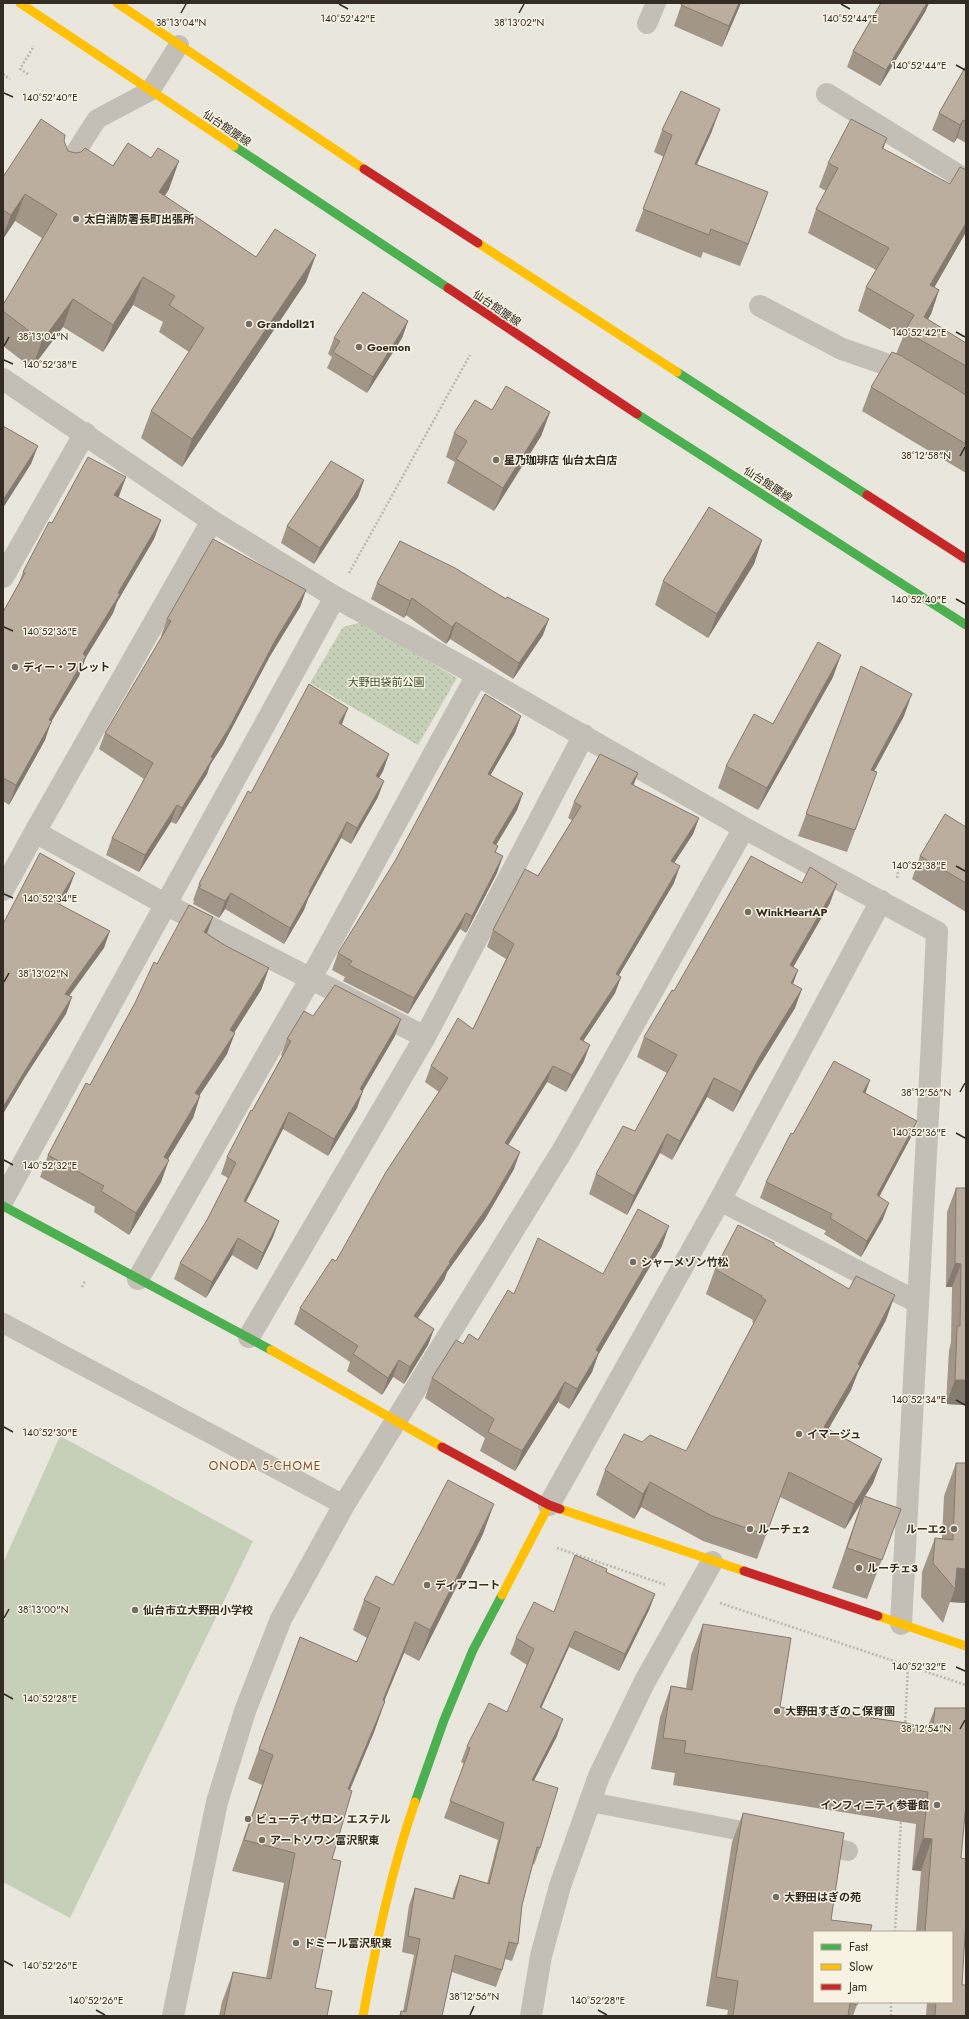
<svg xmlns="http://www.w3.org/2000/svg" width="969" height="2019" font-family="Jost,'Noto Sans JP',sans-serif">
  <style>
    .grass { fill: url(#grass-dots) }
    .garden { fill: #c6cfb7 }
    .lines { fill: none; stroke-linecap: round; stroke-linejoin: round }
    .path { stroke: #bcb7af; stroke-width: 2.5; stroke-dasharray: 2 2; stroke-linecap: butt }
    .lane { stroke: #c3beb6; stroke-width: 20 }
    .street { stroke: #c3beb6; stroke-width: 22 }
    .fast { stroke: #4caf50; stroke-width: 9 }
    .slow { stroke: #ffc107; stroke-width: 9 }
    .jam { stroke: #c62828; stroke-width: 9 }
    .wall { fill: #a29689 }
    .shaded-wall { fill: #847a6f }
    .building { fill: #bcae9f; stroke: #847a6f }
    .ticks { fill: none; stroke: #322c25; stroke-width: 1.5 }
    .poi-dot { fill: #726d65; stroke: #f8f2e3; stroke-width: 1.5 }
    .labels { text-anchor: middle; dominant-baseline: central; stroke-width: 3; stroke-linejoin: round; paint-order: stroke }
    .street-label { font-size: 11px; fill: #322c25; stroke: #f8f2e3 }
    .poi-label { font-size: 11px; font-weight: bold; fill: #322c25; stroke: #f8f2e3; text-anchor: start }
    .park-label { font-size: 11px; fill: #3a4f2a; stroke: #f8f2e3 }
    .neighbourhood-label { font-size: 12px; letter-spacing: 1px; fill: #7e4b22; stroke: #f8f2e3 }
    .ticks-label { font-size: 10px; text-anchor: middle; fill: #322c25; stroke: #f8f2e3; stroke-width: 3; stroke-linejoin: round; paint-order: stroke }
  </style>
  <defs>
    <pattern id="grass-dots" width="8" height="8" patternUnits="userSpaceOnUse"><rect width="8" height="8" fill="#c6cfb7"/><path d="M2 2h.1M6 6h.1" fill="none" stroke="#abb29d" stroke-width="1.8" stroke-linecap="round"/></pattern>
  </defs>
  <rect width="100%" height="100%" fill="#e9e6dd"/>
  <path class="grass" d="M362 622 457 678 418 745 310 683 343 627Z"/>
  <path class="garden" d="M60 1436 253 1541 70 1918 3 1882V1563Z"/>
  <g class="lines">
    <path class="path" d="M3 74 10 79
      M28 74 20 69 34 46
      M349 573 470 355
      M897 878 899 866
      M82 1287 85 1281
      M557 1548 666 1585
      M720 1603 966 1685
      M905 1726 908 1666
      M895 1932 901 1819
      M891 2016V2002"/>
    <path class="lane" d="M647 24 656 3
      M65 169 97 119 150 91 179 45
      M3 1323 344 1505
      M590 1802 763 1835
      M814 1844 848 1851"/>
    <path class="street" d="M827 94 966 180
      M760 306 842 349 897 368 912 377
      M3 379 212 521
      M3 577 85 433
      M3 890 35 832
      M425 1037 165 904 35 832 212 521 335 597 477 675 744 828 937 932C927 1163 912 1394 901 1624
      M3 1200 335 597
      M720 1200 917 1302
      M138 1279 311 978 477 675
      M249 1337 425 1037 584 735
      M549 1505 720 1200 881 901
      M173 2016 217 1802 245 1711 281 1619 344 1505 567 1143 744 828
      M531 2016 541 1956 560 1886 599 1776 645 1681 712 1562"/>
    <path class="fast" d="M234 146 448 288
      M677 372 867 495
      M637 414 966 625
      M3 1206 271 1350
      M415 1802 444 1720 473 1650 502 1595"/>
    <path class="slow" d="M20 3 234 146
      M117 3 364 169
      M478 243 677 372
      M271 1350 442 1447
      M560 1509 744 1571
      M502 1595 549 1505
      M878 1616 966 1646
      M363 2016C376 1944 391 1871 415 1802"/>
    <path class="jam" d="M364 169 478 243
      M448 288 637 414
      M867 495 966 559
      M442 1447 549 1505 560 1509
      M744 1571 878 1616"/>
  </g>
  <path class="wall" d="M682 3H741L722 47 674 26Z
    M881 3H929L925 12 880 86 847 67 853 51Z
    M966 66V143L957 138 954 143 932 130 939 113Z
    M662 130 712 131 697 164 760 214 740 266 703 252 701 258 635 231 664 157 654 152Z
    M887 138 883 149 966 232 934 287 939 290 931 314 927 320 966 343V473L862 411 871 387 896 354 903 337 858 311 866 287 876 270 808 233 816 209 826 191 819 187 828 163Z
    M64 141 68 151 169 189 165 196 256 257 306 282 182 467 141 438 151 411 189 352 159 332 163 322 133 305 103 352 63 327 32 368 3 346V305L42 238 15 221 3 239V177Z
    M408 321 402 338 367 393 327 368 332 357 328 354 334 338Z
    M492 410 550 412 541 436 494 511 447 483 455 462 446 457 454 433Z
    M126 477 118 497 161 520 154 539 117 602 113 613 86 657 79 676 51 722 45 740 9 805 3 801V612L19 583 23 572 52 523Z
    M364 480 358 497 314 564 281 543 287 526Z
    M762 540 754 564 708 638 655 605 663 581Z
    M377 583 543 635 513 679 450 639 446 644 406 615 404 618 371 599Z
    M306 590 300 607 270 656 223 745 210 765 207 774 176 824 171 822 139 872 106 855 112 838 144 779 99 749 105 733 162 636H161L167 619Z
    M861 666 904 716 874 771 877 772 847 852 798 836Z
    M833 677 758 810 718 788 726 766 773 724Z
    M521 716 515 733 490 775 523 793 517 810 496 845 497 873 466 933 460 929 408 1014 343 981 345 977 332 970 338 953Z
    M341 725 389 754 383 771 379 778 378 797 351 844 341 838 308 899 304 910 284 944 225 909 219 918 193 904 194 901 193 900 199 884 251 793Z
    M638 773 633 785 699 818 693 834 674 863V883L619 975 621 977 615 993 583 1041 584 1061 566 1092 547 1082 508 1145 514 1169 485 1219 447 1272 444 1280 418 1318 434 1329 428 1345 404 1384 393 1377 382 1395 347 1371 350 1362 294 1324 300 1308 336 1261 439 1092 425 1082 431 1066 473 1029 506 959 487 947 493 930 538 876 572 820 568 818 574 802Z
    M966 827V912L912 879 920 856Z
    M830 903 793 967 798 970 793 984 795 1008 753 1076 733 1112 707 1097 672 1160 660 1153 627 1215 589 1194 596 1174 635 1131 667 1073 637 1057 644 1037 674 991Z
    M207 934 226 946 269 968 261 990 234 1032 227 1054 199 1096H200L193 1118 167 1160 161 1182 129 1235 94 1212 95 1207 40 1177 48 1155 90 1085 157 964Z
    M313 1016 395 1036 362 1091 357 1108 328 1156 283 1129 246 1202 279 1221 273 1237 257 1270 232 1255 206 1298 174 1279 180 1263 207 1220 228 1178 221 1174 227 1157 282 1056 281 1055 287 1039Z
    M870 1080 865 1093 911 1137 879 1197 883 1219 861 1257 824 1234 826 1231 760 1198 766 1182 793 1134Z
    M956 1188H966V1405L946 1404 949 1350 951 1342 952 1287H946L947 1212Z
    M774 1245 886 1320 858 1372 851 1390 828 1429 882 1459 873 1483 865 1496 901 1509 867 1599 832 1588 850 1536 863 1500 845 1529 780 1497 757 1559 703 1541 641 1507 634 1519 596 1495 605 1470 642 1442 686 1451 754 1323 752 1322 753 1320 706 1294 715 1269Z
    M662 1246 598 1355 592 1372 569 1409 558 1402 515 1471 480 1451 485 1438 425 1398 432 1378 463 1344 478 1340 514 1294 603 1274Z
    M956 1463 966 1603 950 1602 943 1623 921 1597 922 1572 935 1538 942 1539 944 1496Z
    M483 1534 419 1661 404 1653 384 1701H385L374 1732 350 1790 332 1859 315 1988 327 2016H219L222 2002 233 1972 266 1978 284 1883 232 1871 262 1785 248 1779 300 1637 357 1662 367 1638 353 1630 364 1600 393 1585Z
    M606 1572 655 1594 649 1610 619 1671 569 1647 541 1708 557 1736 534 1780 540 1848 534 1865 533 1864 522 1905 518 1944 512 1961 505 1959 502 1970 496 1987 452 1972 442 2016H399L401 2011H403L414 1955 402 1952 409 1905 415 1888 452 1899 454 1891 460 1875 487 1884 498 1840 444 1818 464 1764 461 1762 467 1746 507 1712 527 1665 510 1654 516 1638 554 1612Z
    M703 1624 780 1707 845 1718 846 1714 928 1726 935 1708 961 1858 962 1985 966 2016H926L927 2002H952V1932H916L921 1871 912 1870 916 1824 673 1785 675 1773 651 1769 660 1717 671 1686 686 1688 691 1655Z
    M743 1813 831 1920 858 2002 853 2016H727L728 2010 706 2006 732 1842Z"/>
  <path class="shaded-wall" d="M739 3H741L722 47 729 26Z
    M927 3H929L925 12 880 86 886 70Z
    M720 109 712 131 687 186 695 164Z
    M963 120 957 138 954 143 960 125Z
    M887 138 878 162 882 148Z
    M179 161 169 189 149 220 159 192Z
    M768 192 760 214 740 266 748 244Z
    M25 194 15 221 3 239V236L11 215Z
    M966 223V232L922 309 930 285Z
    M316 255 306 282 182 467 192 439Z
    M143 277 133 305 103 352 113 325Z
    M939 290 931 314 917 338 924 317Z
    M73 299 63 327 32 368 42 341Z
    M408 321 402 338 367 393 373 377Z
    M550 412 541 436 494 511 503 488Z
    M38 446 31 464 3 508V500Z
    M126 477 119 496 107 514 114 495Z
    M364 480 358 497 314 564 320 548Z
    M161 520 154 539 117 602 113 613 86 657 79 676 51 722 45 740 9 805 16 785 49 720 83 654Z
    M762 540 754 564 708 638 717 614Z
    M306 590 300 607 270 656 223 745 210 765 207 774 176 824 182 808 211 757 276 639Z
    M412 598 406 615 404 618 410 601Z
    M549 619 543 635 513 679 519 663Z
    M456 622 450 639 446 644 452 627Z
    M841 655 833 677 758 810 767 788Z
    M912 694 904 716 863 792 871 770Z
    M348 708 342 724 332 740 339 723Z
    M521 716 515 733 482 790 488 774Z
    M389 754 383 771 370 793 376 776Z
    M638 773 632 789 631 784Z
    M384 781 378 797 351 844 357 828Z
    M523 793 517 810 487 860 493 843Z
    M177 805 171 822 139 872 145 855Z
    M699 818 693 834 665 877 671 861Z
    M347 822 341 838 308 899 304 910 284 944 290 928Z
    M503 856 497 873 466 933 472 916Z
    M680 866 674 883 610 990 616 974Z
    M75 873 69 889 51 920 57 903Z
    M837 884 830 903 783 985 790 965Z
    M231 893 225 909 219 918 225 901Z
    M466 913 460 929 408 1014 414 998Z
    M213 917 205 939 204 932Z
    M110 931 104 948 59 1010 65 994Z
    M269 968 261 990 224 1049 235 1033 227 1054 187 1114 195 1093 230 1030Z
    M798 970 791 989V983Z
    M621 977 615 993 574 1055 580 1039Z
    M802 989 795 1008 753 1076 733 1112 741 1092 760 1056Z
    M72 997 66 1014 25 1077 3 1114V1107L31 1061Z
    M401 1019 395 1036 354 1106 360 1089Z
    M590 1045 584 1061 566 1092 572 1075Z
    M553 1066 547 1082 499 1160 505 1143Z
    M714 1078 707 1097 672 1160 680 1141Z
    M870 1080 864 1097 863 1092Z
    M363 1091 357 1108 328 1156 334 1139Z
    M200 1096 193 1118 156 1179 164 1157Z
    M289 1112 283 1129 238 1217 244 1201Z
    M917 1121 911 1137 871 1212 877 1195Z
    M667 1134 660 1153 627 1215 634 1196Z
    M520 1152 514 1169 485 1219 447 1272 444 1280 408 1332 414 1316 449 1262Z
    M169 1160 161 1182 129 1235 136 1213Z
    M889 1203 883 1219 861 1257 867 1241Z
    M279 1221 273 1237 257 1270 263 1253Z
    M669 1226 662 1246 598 1355 592 1372 569 1409 577 1389 596 1350Z
    M238 1238 232 1255 206 1298 212 1282Z
    M955 1263 961 1264 952 1287H946Z
    M895 1295 886 1320 858 1372 851 1390 815 1452 824 1427Z
    M434 1329 428 1345 404 1384 410 1367Z
    M399 1360 393 1377 382 1395 388 1378Z
    M955 1380H966V1405L946 1404Z
    M565 1382 558 1402 515 1471 522 1451Z
    M882 1459 873 1483 845 1529 854 1504Z
    M650 1482 641 1507 634 1519 643 1494Z
    M494 1504 483 1534 419 1661 430 1630Z
    M957 1568 966 1569V1603L950 1602 955 1589Z
    M655 1594 649 1610 619 1671 625 1654Z
    M415 1622 404 1653 372 1731 383 1700Z
    M575 1631 569 1647 534 1724 540 1707Z
    M385 1701 374 1732 337 1820 348 1789Z
    M563 1719 557 1736 526 1796 532 1780Z
    M923 1838 932 1839 921 1871 912 1870Z"/>
  <path class="building" d="M682 3H739L729 26 681 5Z
    M881 3H927L886 70 853 51Z
    M966 66V121L963 120 960 125 939 113Z
    M681 91 720 109 695 164 768 192 748 244 711 229 709 235 643 209 672 135 662 130Z
    M41 119 65 135 64 141 68 151 75 153 81 152 85 148 113 166 128 143 151 158 158 148 179 161 159 192 256 257 275 229 316 255 192 439 151 411 204 328 169 305 175 296 143 277 113 325 73 299 42 341 3 311V305L57 214 25 194 11 215 3 210V177Z
    M851 119 887 138 882 148 950 184 960 167 966 170V223L930 285 939 290 924 317 966 343V366L905 331 914 315 866 287 889 248 816 209 838 168 828 163Z
    M363 292 408 321 373 377 333 352 340 341 334 338Z
    M892 352 900 355 966 395V444L871 387Z
    M506 386 550 412 503 488 456 459 467 441 454 433 475 400 492 410Z
    M3 426 38 446 3 500Z
    M88 457 126 477 114 495 161 520 118 593 120 594 83 654 86 656 49 720 52 721 16 785 3 778V612L25 573 23 572 49 522 52 523Z
    M331 461 364 480 320 548 287 526Z
    M709 507 762 540 717 614 663 581Z
    M213 539 306 590 276 639 229 728 211 757 213 758 182 808 177 805 145 855 112 838 153 763 105 733 171 621 167 619Z
    M400 541 455 568 506 599 507 597 549 619 519 663 456 622 452 627 412 598 410 601 377 583Z
    M818 642 841 655 767 788 726 766 754 714 773 724Z
    M861 666 912 694 871 770 877 772 855 830 806 814Z
    M309 684 348 708 339 723 389 754 376 776 384 781 357 828 347 822 309 892 310 893 290 928 231 893 225 901 199 888 201 885 199 884 248 791 251 793Z
    M485 694 521 716 488 774 523 793 493 843 498 846 495 852 503 856 472 916 466 913 414 998 349 965 352 961 338 953 395 861Z
    M600 754 638 773 631 784 699 818 671 861 680 866 616 974 621 977 580 1039 590 1045 572 1075 553 1066 505 1143 520 1152 491 1202 449 1262 450 1263 414 1316 434 1329 410 1367 399 1360 388 1378 353 1354 358 1346 300 1308 332 1259 336 1261 386 1172 448 1078 431 1066 458 1018 473 1029 514 944 493 930 525 869 538 876 581 806 574 802Z
    M945 814 966 827V883L920 856Z
    M40 853 75 873 57 903 110 931 65 994 72 997 31 1061 3 1107V924Z
    M751 856 802 883 810 867 837 884 790 965 798 970 791 983 802 989 760 1056 741 1092 714 1078 680 1141 667 1134 634 1196 596 1174 623 1126 635 1131 677 1055 644 1037 672 990 674 991Z
    M189 905 213 917 204 932 226 946 269 968 230 1030 235 1033 195 1093 200 1096 164 1157 169 1160 136 1213 101 1191 104 1186 48 1155 86 1083 90 1085 135 1003 154 962 157 964Z
    M335 985 401 1019 360 1089 363 1091 334 1139 289 1112 244 1201 279 1221 263 1253 238 1238 212 1282 180 1263 207 1220 236 1163 227 1157 251 1110 252 1111 291 1041 287 1039 304 1011 313 1016Z
    M834 1061 870 1080 863 1092 917 1121 877 1195 889 1203 867 1241 830 1218 832 1214 766 1182 791 1133 793 1134Z
    M956 1188H966V1380H955L957 1326H960L961 1264 955 1263Z
    M638 1209 669 1226 596 1350 599 1352 577 1389 565 1382 522 1451 488 1432 494 1419 432 1378 456 1340 463 1344 469 1334 478 1340 508 1290 514 1294 538 1238 603 1274Z
    M738 1225 774 1243V1245L849 1289 856 1276 895 1295 858 1364 860 1366 824 1427 882 1459 854 1504 789 1472 766 1535 712 1516 650 1482 643 1494 605 1470 624 1434 642 1442 650 1435 686 1451 766 1300 761 1297 762 1296 715 1269Z
    M956 1463H966V1569L957 1568 955 1589 933 1563 935 1538 953 1540Z
    M448 1480 494 1504 430 1630 415 1622 383 1700 385 1701 348 1789 352 1791 332 1859 341 1861 315 1988 332 1991 327 2016H224L233 1972 271 1979 295 1853 244 1840 273 1755 259 1749 300 1637 357 1662 380 1608 364 1600 376 1576 393 1585Z
    M864 1496 901 1509 882 1560 847 1548Z
    M575 1555 607 1569 606 1572 655 1594 625 1654 575 1631 540 1707 563 1719 532 1780 558 1788 540 1848 537 1847 522 1905 518 1944 509 1942 502 1970 455 1955 442 2016H400L401 2011 406 2012 420 1939 408 1936 415 1888 454 1899 460 1875 489 1884 504 1823 450 1801 470 1748 467 1746 489 1703 507 1712 534 1649 516 1638 534 1602 554 1612Z
    M703 1624 791 1638 780 1707 845 1718 846 1714 933 1727 935 1708H966V1804L961 1858 966 1859V1918L962 1985H966V2016H935L936 2002H952V1932H925L932 1839 923 1838 928 1792 684 1753 686 1741 663 1738 671 1686 692 1690Z
    M743 1813 844 1833 831 1920 872 1925 870 1932H814V2002H858L857 2005 850 2003 848 2016H733L738 1981 716 1977Z"/>
  <path class="ticks" d="M339 4 348 9M841 4 850 9M181 13 186 4M519 13 524 4M956 65 965 70M4 93 13 97M956 332 965 337M4 346 9 337M4 360 13 364M960 456 965 447M956 599 965 604M4 627 13 631M956 866 965 871M4 894 13 898M4 982 9 973M960 1092 965 1083M956 1133 965 1138M4 1160 13 1165M956 1400 965 1405M4 1427 13 1432M4 1618 9 1609M956 1667 965 1671M4 1694 13 1699M960 1729 965 1720M4 1961 13 1966M96 2010 105 2015M598 2010 607 2015M470 2015 474 2006"/>
  <g class="poi-dot">
    <circle cx="76" cy="219" r="4"/>
    <circle cx="249" cy="324" r="4"/>
    <circle cx="359" cy="347" r="4"/>
    <circle cx="496" cy="460" r="4"/>
    <circle cx="15" cy="667" r="4"/>
    <circle cx="748" cy="912" r="4"/>
    <circle cx="633" cy="1262" r="4"/>
    <circle cx="799" cy="1434" r="4"/>
    <circle cx="750" cy="1529" r="4"/>
    <circle cx="954" cy="1529" r="4"/>
    <circle cx="859" cy="1568" r="4"/>
    <circle cx="427" cy="1585" r="4"/>
    <circle cx="135" cy="1610" r="4"/>
    <circle cx="777" cy="1711" r="4"/>
    <circle cx="937" cy="1805" r="4"/>
    <circle cx="248" cy="1819" r="4"/>
    <circle cx="262" cy="1840" r="4"/>
    <circle cx="776" cy="1897" r="4"/>
    <circle cx="296" cy="1943" r="4"/>
  </g>
  <g class="labels">
    <g class="street-label">
      <text transform="translate(227 128) rotate(34)">仙台館腰線</text>
      <text transform="translate(497 308) rotate(34)">仙台館腰線</text>
      <text transform="translate(768 484) rotate(33)">仙台館腰線</text>
    </g>
    <g class="poi-label">
      <text x="84" y="219">太白消防署長町出張所</text>
      <text x="257" y="324">Grandoll21</text>
      <text x="367" y="347">Goemon</text>
      <text x="504" y="460">星乃珈琲店 仙台太白店</text>
      <text x="23" y="667">ディー・フレット</text>
      <text x="756" y="912">WinkHeartAP</text>
      <text x="641" y="1262">シャーメゾン竹松</text>
      <text x="807" y="1434">イマージュ</text>
      <text x="758" y="1529">ルーチェ2</text>
      <text x="946" y="1529" text-anchor="end">ルーエ2</text>
      <text x="867" y="1568">ルーチェ3</text>
      <text x="435" y="1585">ディアコート</text>
      <text x="143" y="1610">仙台市立大野田小学校</text>
      <text x="785" y="1711">大野田すぎのこ保育園</text>
      <text x="929" y="1805" text-anchor="end">インフィニティ参番館</text>
      <text x="256" y="1819">ビューティサロン エステル</text>
      <text x="270" y="1840">アートソワン富沢駅東</text>
      <text x="784" y="1897">大野田はぎの苑</text>
      <text x="304" y="1943">ドミール富沢駅東</text>
    </g>
    <g class="park-label">
      <text x="386" y="682">大野田袋前公園</text>
    </g>
    <g class="neighbourhood-label">
      <text x="265" y="1466">ONODA 5-CHOME</text>
    </g>
  </g>
  <g class="ticks-label">
    <text x="348" y="22">140°52'42"E</text>
    <text x="850" y="22">140°52'44"E</text>
    <text x="181" y="26">38°13'04"N</text>
    <text x="519" y="26">38°13'02"N</text>
    <text x="919" y="69">140°52'44"E</text>
    <text x="50" y="101">140°52'40"E</text>
    <text x="919" y="336">140°52'42"E</text>
    <text x="43" y="340">38°13'04"N</text>
    <text x="50" y="368">140°52'38"E</text>
    <text x="926" y="459">38°12'58"N</text>
    <text x="919" y="603">140°52'40"E</text>
    <text x="50" y="635">140°52'36"E</text>
    <text x="919" y="869">140°52'38"E</text>
    <text x="50" y="902">140°52'34"E</text>
    <text x="43" y="977">38°13'02"N</text>
    <text x="926" y="1096">38°12'56"N</text>
    <text x="919" y="1136">140°52'36"E</text>
    <text x="50" y="1169">140°52'32"E</text>
    <text x="919" y="1403">140°52'34"E</text>
    <text x="50" y="1436">140°52'30"E</text>
    <text x="43" y="1613">38°13'00"N</text>
    <text x="919" y="1670">140°52'32"E</text>
    <text x="50" y="1702">140°52'28"E</text>
    <text x="926" y="1732">38°12'54"N</text>
    <text x="50" y="1969">140°52'26"E</text>
    <text x="474" y="2000">38°12'56"N</text>
    <text x="96" y="2004">140°52'26"E</text>
    <text x="598" y="2004">140°52'28"E</text>
  </g>
  <rect width="969" height="2019" fill="none" stroke="#322c25" stroke-width="8"/>
  <rect x="813" y="1931" width="140" height="72" fill="#f8f2e3" stroke="#a9a397"/>
  <rect x="821" y="1944" width="20" height="6" fill="#4caf50" stroke="#a9a397"/>
  <text x="849" y="1951" font-size="12" fill="#322c25">Fast</text>
  <rect x="821" y="1964" width="20" height="6" fill="#ffc107" stroke="#a9a397"/>
  <text x="849" y="1971" font-size="12" fill="#322c25">Slow</text>
  <rect x="821" y="1984" width="20" height="6" fill="#c62828" stroke="#a9a397"/>
  <text x="849" y="1991" font-size="12" fill="#322c25">Jam</text>
</svg>
